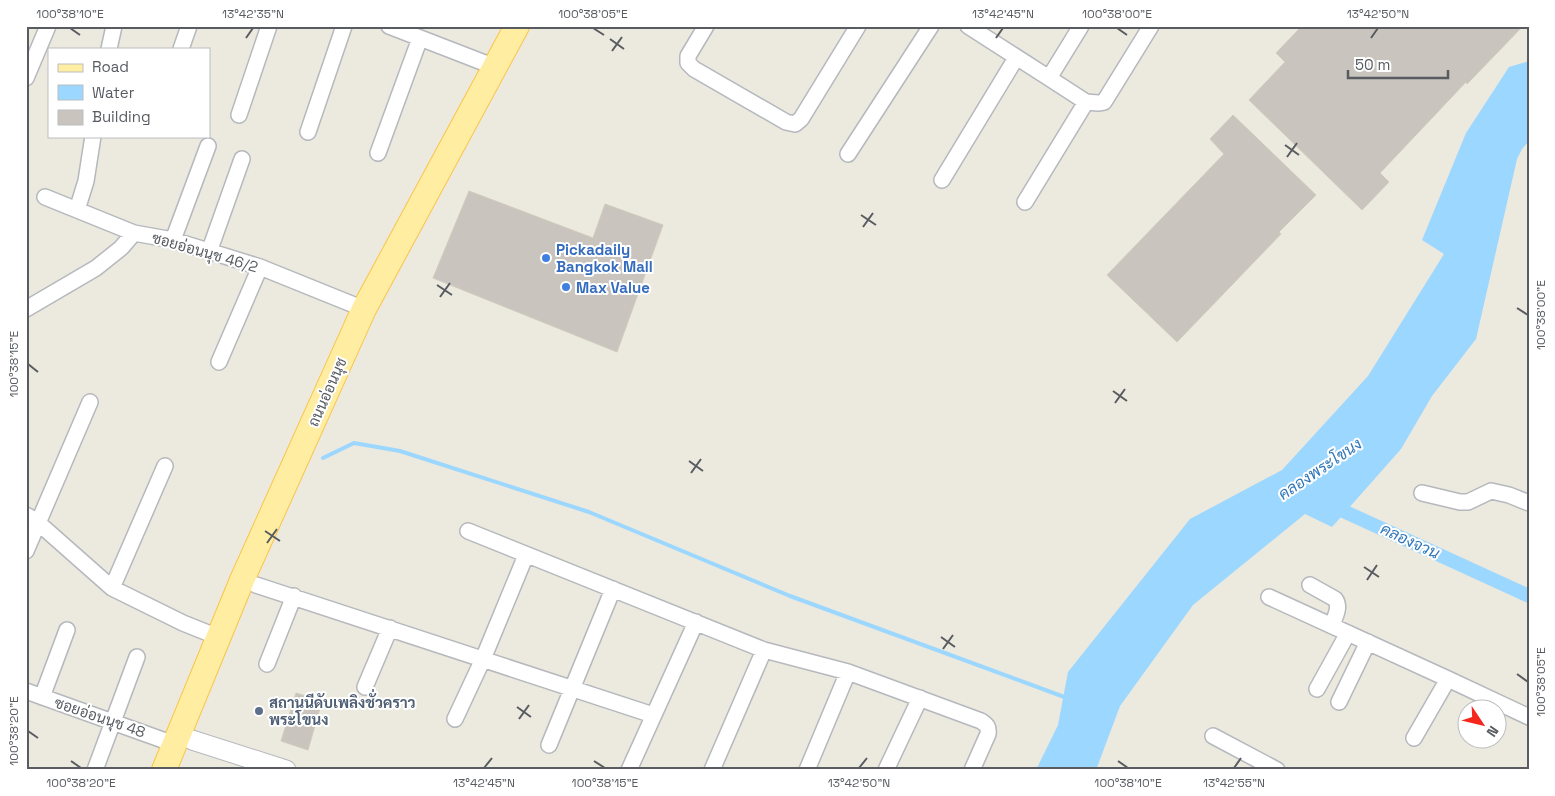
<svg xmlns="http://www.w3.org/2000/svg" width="1555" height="796" font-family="'Space Grotesk',Sarabun,sans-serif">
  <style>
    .water { fill: #9cd7ff }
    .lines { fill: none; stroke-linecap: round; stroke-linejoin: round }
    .stream { stroke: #9cd7ff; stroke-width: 4 }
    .canal { stroke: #9cd7ff; stroke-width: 14 }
    .building { fill: #c9c5be; stroke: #d1cabd }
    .minor-casing { stroke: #b5b8bd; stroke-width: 18 }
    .tertiary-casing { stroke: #b5b8bd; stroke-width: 21 }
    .primary-casing { stroke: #fbc449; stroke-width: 26 }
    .minor { stroke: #fff; stroke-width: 15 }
    .tertiary { stroke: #fff; stroke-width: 19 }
    .primary { stroke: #ffeda1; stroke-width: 24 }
    .ticks { fill: none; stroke: #585c61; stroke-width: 2 }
    .shop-dot { fill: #3f7fe0; stroke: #fff; stroke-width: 2 }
    .service-dot { fill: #5c6f8a; stroke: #fff; stroke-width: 2 }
    .labels { text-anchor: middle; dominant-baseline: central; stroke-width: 4; stroke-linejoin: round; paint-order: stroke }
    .shop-label { font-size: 15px; font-weight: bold; fill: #366cbe; stroke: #fff; text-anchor: start }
    .street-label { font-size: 15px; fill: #585c61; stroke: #fff }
    .service-label { font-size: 15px; font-weight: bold; fill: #4e5e75; stroke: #fff; text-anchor: start }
    .water-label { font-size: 16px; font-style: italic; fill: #3378b8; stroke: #fff }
    .neatline { fill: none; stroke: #585c61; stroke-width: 2 }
    .ticks-label { font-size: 12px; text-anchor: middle; fill: #585c61 }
  </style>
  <rect width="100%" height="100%" fill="#ece9de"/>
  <path class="water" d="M1529 61V141L1522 149 1517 159 1476 339 1432 396 1401 449 1332 527 1305 514 1193 605 1120 706 1096 770H1036L1058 725 1068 672 1190 519 1282 470 1368 376 1444 254 1422 240 1466 133 1509 67Z"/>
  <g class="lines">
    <path class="stream" d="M323 458 354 443 400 451 589 512 790 596 1067 698"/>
    <path class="canal" d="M1330 505 1529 596"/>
  </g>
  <path class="building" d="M1302 26H1523L1467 84 1466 82 1380 173 1389 182 1362 210 1249 100 1285 62 1276 53Z
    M1233 115 1316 195 1279 232 1281 234 1177 342 1107 275 1224 154 1210 139Z
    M469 191 593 238 605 204 663 225 617 352 433 278Z
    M296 693 322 701 308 750 281 741Z"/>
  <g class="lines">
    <defs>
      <path id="minor" d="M389 26 495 67
        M706 26 688 56V63L694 69 786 122 795 124 801 119 858 26
        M968 26 1049 78
        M109 49 114 26
        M181 49 189 26
        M26 78 48 26
        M1086 102 1098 103 1104 102 1151 26
        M239 115 269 26
        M308 132 344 26
        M378 153 420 38
        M848 154 931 26
        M942 180 1016 58
        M45 197 134 233 173 240 260 267 364 309
        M1025 202 1086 102 1049 78 1081 26
        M77 210 86 181 93 136
        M173 240 208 146
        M209 252 242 159
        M26 309 96 268 121 248 134 233
        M219 362 260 267
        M1422 493 1460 502H1468L1491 491 1509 495 1529 503
        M26 515 35 520 112 588 183 623 218 637
        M468 531 764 650 848 672 981 721C987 725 989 727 988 734L972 770
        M26 551 90 402
        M256 585 653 715
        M1310 585 1335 599C1341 607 1335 616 1332 626
        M112 588 165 466
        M1269 597 1448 679 1529 717
        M267 664 294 596
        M365 687 390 628
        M1317 689 1348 633
        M26 691 174 744
        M42 697 67 630
        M1339 702 1368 642
        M455 719 483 659 526 555
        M1213 736 1277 770
        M1414 738 1448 679
        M549 745 613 589
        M95 770 137 657
        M629 770 696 622
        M712 770 764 650
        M807 770 848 672
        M886 770 920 698"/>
      <path id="tertiary" d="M192 740 286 770"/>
      <path id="primary" d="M164 770 242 580 364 309 517 26"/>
    </defs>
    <use href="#minor" class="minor-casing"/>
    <use href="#tertiary" class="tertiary-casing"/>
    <use href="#primary" class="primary-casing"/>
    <use href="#minor" class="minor"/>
    <use href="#tertiary" class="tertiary"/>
    <use href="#primary" class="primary"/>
  </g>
  <path class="ticks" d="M70 28 80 35M593 28 604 35M1117 28 1127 35M246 38 253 28M996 38 1003 28M1371 38 1378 28M610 39 624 49M612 51 622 37M1285 145 1299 155M1287 157 1297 143M861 215 876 225M863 227 873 213M437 285 452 295M440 297 450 283M1517 308 1528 315M28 364 38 372M1113 391 1127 401M1115 403 1125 389M689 461 703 471M691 473 701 459M265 531 280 541M267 543 277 529M1364 567 1379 577M1367 580 1377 565M941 637 955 647M943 649 953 635M1517 674 1528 682M517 707 531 717M519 719 529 705M28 731 38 738M71 761 81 768M594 761 605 768M1118 761 1128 768M484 768 492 758M859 768 867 758M1234 768 1241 758"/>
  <g class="shop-dot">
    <circle cx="546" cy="258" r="5"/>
    <circle cx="566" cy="287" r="5"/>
  </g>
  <circle class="service-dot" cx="259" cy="711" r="5"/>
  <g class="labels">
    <g class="shop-label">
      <text x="556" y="249">Pickadaily<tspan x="556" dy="17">Bangkok Mall</tspan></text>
      <text x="576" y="287">Max Value</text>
    </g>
    <g class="street-label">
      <text transform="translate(205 252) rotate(16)">ซอยอ่อนนุช 46/2</text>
      <text transform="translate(327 392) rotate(-66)">ถนนอ่อนนุช</text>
      <text transform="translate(100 717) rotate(19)">ซอยอ่อนนุช 48</text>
    </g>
    <g class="service-label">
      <text x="269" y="702">สถานนีดับเพลิงชั่วคราว<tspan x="269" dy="17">พระโขนง</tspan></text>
    </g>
    <g class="water-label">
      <text transform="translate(1320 469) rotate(-34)">คลองพระโขนง</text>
      <text transform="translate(1410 541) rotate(25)">คลองจวน</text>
    </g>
  </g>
  <rect width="1555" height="796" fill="none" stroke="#ffffff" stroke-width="55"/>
  <rect x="48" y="48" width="162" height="90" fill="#ffffff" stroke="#bcbec0"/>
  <rect x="58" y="64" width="25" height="8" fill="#ffeda1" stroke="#bcbec0"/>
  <text x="92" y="72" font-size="15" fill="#585c61">Road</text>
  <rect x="58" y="85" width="25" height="15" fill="#9cd7ff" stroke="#bcbec0"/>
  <text x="92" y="98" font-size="15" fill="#585c61">Water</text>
  <rect x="58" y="110" width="25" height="15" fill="#c9c5be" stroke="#bcbec0"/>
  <text x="92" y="122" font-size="15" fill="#585c61">Building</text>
  <g transform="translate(1482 724) rotate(125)"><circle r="24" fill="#ffffff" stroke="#bcbec0"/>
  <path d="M0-4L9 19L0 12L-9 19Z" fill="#f5271c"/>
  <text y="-8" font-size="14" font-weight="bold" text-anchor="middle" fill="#585c61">N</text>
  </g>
  <path d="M1348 70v8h100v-8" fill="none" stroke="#585c61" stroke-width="2.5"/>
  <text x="1355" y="70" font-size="15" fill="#585c61" stroke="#ffffff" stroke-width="4" paint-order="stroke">50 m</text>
  <rect x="28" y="28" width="1500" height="740" class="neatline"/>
  <g class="ticks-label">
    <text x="70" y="18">100°38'10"E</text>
    <text x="253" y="18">13°42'35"N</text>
    <text x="593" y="18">100°38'05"E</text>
    <text x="1003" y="18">13°42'45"N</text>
    <text x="1117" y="18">100°38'00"E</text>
    <text x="1378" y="18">13°42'50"N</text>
    <text transform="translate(1541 315) rotate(-90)" y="4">100°38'00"E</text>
    <text transform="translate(14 364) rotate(-90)" y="4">100°38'15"E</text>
    <text transform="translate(1541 682) rotate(-90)" y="4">100°38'05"E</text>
    <text transform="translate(14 731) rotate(-90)" y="4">100°38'20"E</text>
    <text x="81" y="787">100°38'20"E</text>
    <text x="484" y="787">13°42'45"N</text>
    <text x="605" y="787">100°38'15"E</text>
    <text x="859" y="787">13°42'50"N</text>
    <text x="1128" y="787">100°38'10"E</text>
    <text x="1234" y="787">13°42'55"N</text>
  </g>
</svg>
